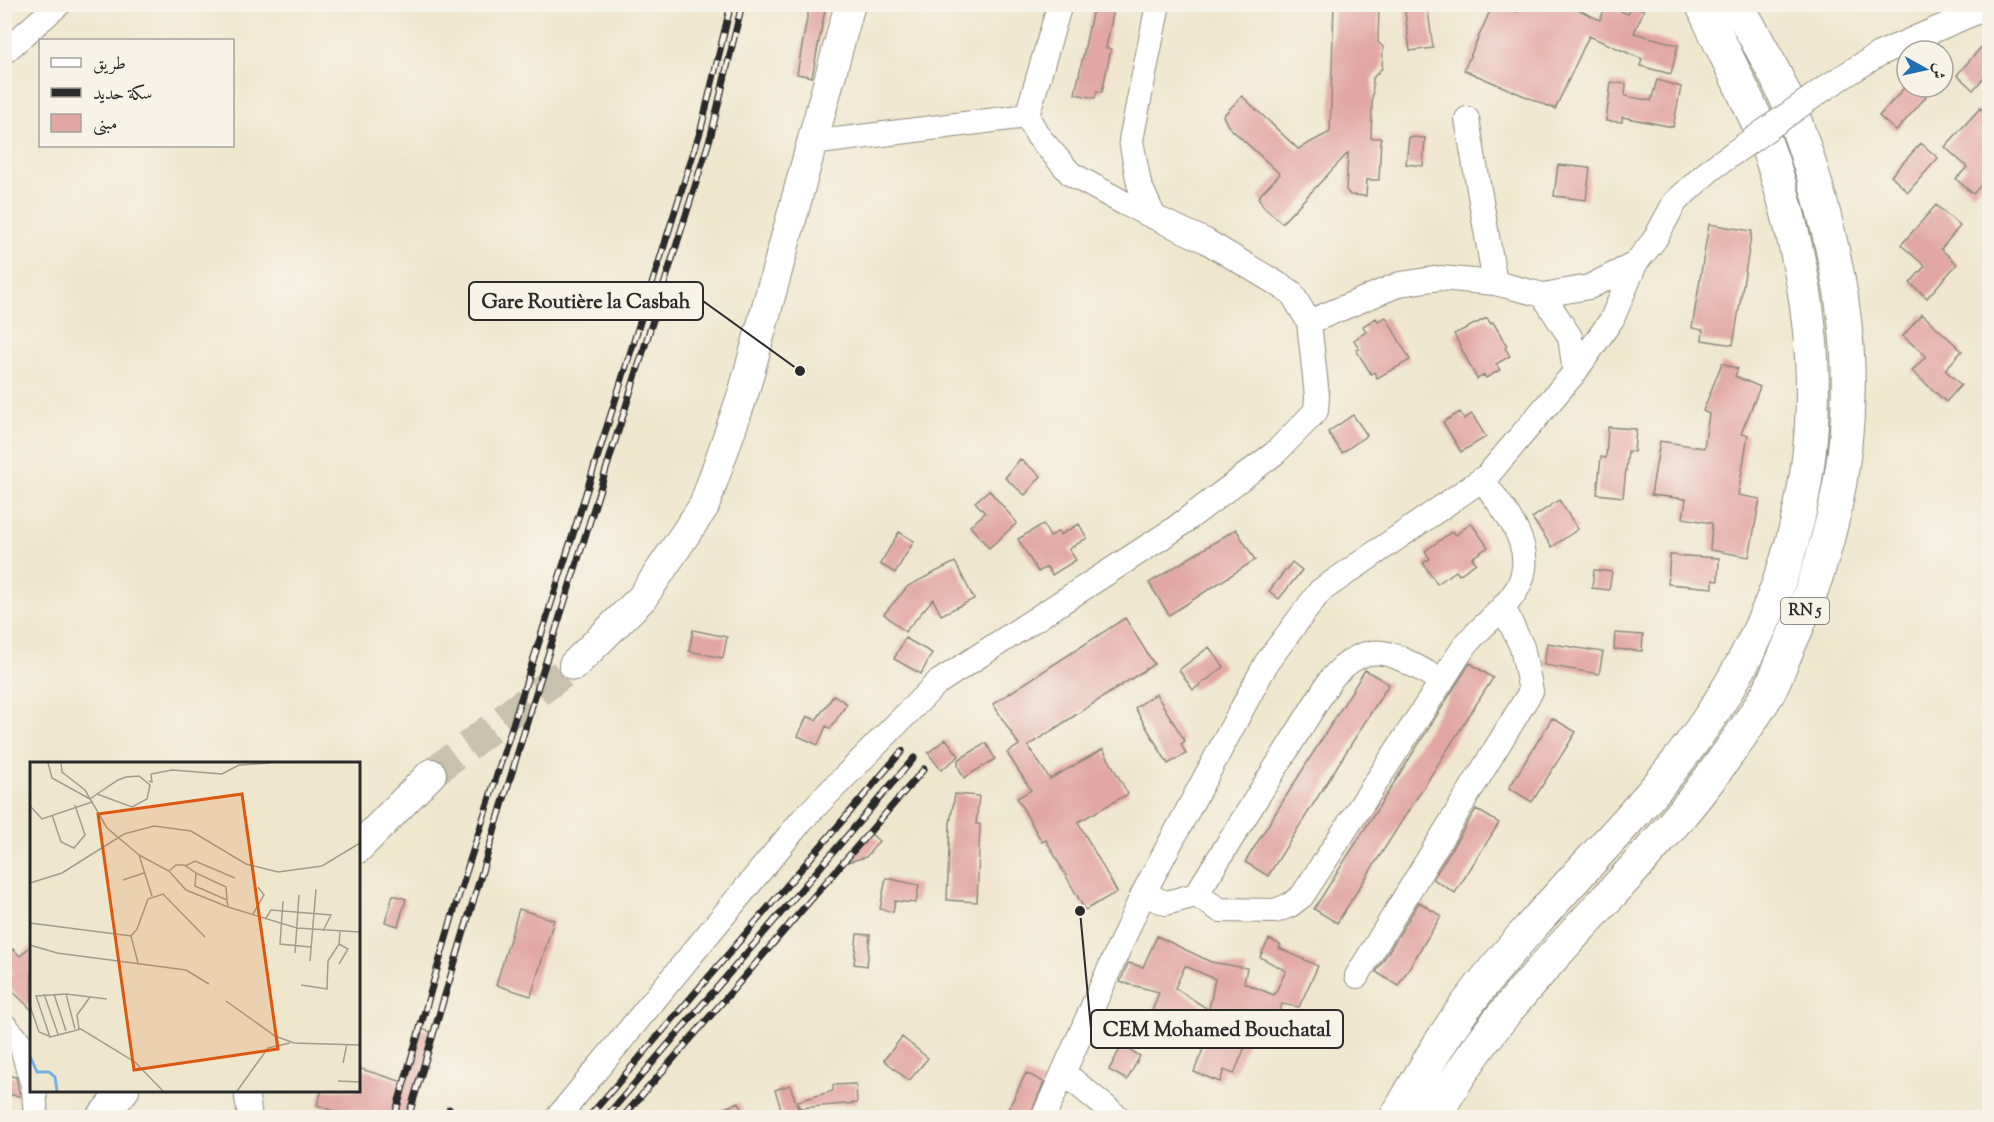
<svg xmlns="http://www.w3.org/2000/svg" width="1994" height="1122" font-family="'Sorts Mill Goudy',Amiri,serif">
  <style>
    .building { fill: #e2a7a3; fill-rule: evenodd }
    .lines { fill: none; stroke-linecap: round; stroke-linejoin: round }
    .major-tunnel { stroke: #c8c1ad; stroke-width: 30; stroke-dasharray: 30 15; stroke-linecap: butt }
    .minor-casing { stroke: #8d897c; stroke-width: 26 }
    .major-casing { stroke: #8d897c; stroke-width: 32 }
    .highway-casing { stroke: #8d897c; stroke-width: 35 }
    .minor { stroke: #fff; stroke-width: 24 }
    .major { stroke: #fff; stroke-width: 30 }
    .highway { stroke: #fff; stroke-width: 33 }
    .rail-casing { stroke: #2b2b2b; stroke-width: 7 }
    .rail { stroke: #f7f3e8; stroke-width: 4.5; stroke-dasharray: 14; stroke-linecap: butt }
    .minor-bridge-casing { stroke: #8d897c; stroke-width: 26; stroke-linecap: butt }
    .minor-bridge { stroke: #fff; stroke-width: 24 }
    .labels { text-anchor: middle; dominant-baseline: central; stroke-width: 4.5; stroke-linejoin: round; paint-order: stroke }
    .shield { fill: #f7f3e8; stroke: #686764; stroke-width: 1.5 }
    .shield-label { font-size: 16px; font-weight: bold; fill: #2b2b2b }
    .inset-river { fill: none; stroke: #73b1e6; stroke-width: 3 }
    .inset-road { fill: none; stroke: #a19c8c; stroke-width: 1.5 }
    .view { fill: #df570e; fill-opacity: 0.15; stroke: #df570e; stroke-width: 3 }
    .inset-edge { fill: none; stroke: #2b2b2b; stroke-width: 3 }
    .leader { fill: none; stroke: #2b2b2b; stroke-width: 2 }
    .callout-dot { fill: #2b2b2b; stroke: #f7f3e8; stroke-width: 2 }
    .callout { fill: #f7f3e8; stroke: #2b2b2b; stroke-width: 2 }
    .callout-label { font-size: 20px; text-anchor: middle; font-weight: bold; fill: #2b2b2b }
  </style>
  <rect width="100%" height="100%" fill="#f7f3e8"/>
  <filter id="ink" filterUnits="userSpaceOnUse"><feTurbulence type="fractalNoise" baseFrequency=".0167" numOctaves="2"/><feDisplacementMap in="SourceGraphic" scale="12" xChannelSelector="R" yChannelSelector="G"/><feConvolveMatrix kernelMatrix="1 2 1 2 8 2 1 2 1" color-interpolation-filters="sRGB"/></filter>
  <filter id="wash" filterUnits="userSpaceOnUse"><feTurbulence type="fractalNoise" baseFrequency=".008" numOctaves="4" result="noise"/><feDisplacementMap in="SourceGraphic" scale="24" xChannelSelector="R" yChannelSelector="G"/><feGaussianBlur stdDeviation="1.35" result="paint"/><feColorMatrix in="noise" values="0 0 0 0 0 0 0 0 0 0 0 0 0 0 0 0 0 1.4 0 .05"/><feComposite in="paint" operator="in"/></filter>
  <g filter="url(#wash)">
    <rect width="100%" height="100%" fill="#efe7cd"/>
    <g id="blocks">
      <path class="building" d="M1094 4H1115L1106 48 1111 49 1102 92 1097 91 1095 98 1075 94Z
        M1334 4 1379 6 1378 42 1383 47 1382 68 1373 78 1371 138H1381L1379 180H1367L1366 196 1350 195 1346 190 1348 153 1282 223 1263 206 1258 197 1280 174 1228 126 1223 116 1242 96 1298 149 1330 132Z
        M1404 4H1427L1433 48 1410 51Z
        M1493 4H1500L1518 12 1521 4H1566L1600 20 1606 5 1628 14 1632 5 1644 10 1634 33 1678 45 1671 74 1640 66 1642 59 1589 36 1555 109 1464 70Z
        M809 7 825 10 812 77 797 74Z
        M1989 38V72L1973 90 1957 75Z
        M1657 80 1681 87 1673 127 1622 117V122L1606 121 1611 82 1626 84 1625 96 1651 101Z
        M1905 87H1930L1924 95 1926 97 1896 131 1879 116Z
        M1980 108 1989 116V176L1973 194 1956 179 1967 167 1945 147Z
        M1409 137 1425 138 1423 166 1406 164Z
        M1921 143 1938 158 1908 192 1891 176Z
        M1558 165 1590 168 1586 200 1554 196Z
        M1936 205 1960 226 1941 249 1957 264 1927 298 1910 283 1925 266 1901 245Z
        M1709 224 1752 231 1733 345 1702 340 1703 330 1692 328Z
        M1922 314 1962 351 1945 370 1961 385 1946 402 1912 371 1926 356 1903 336Z
        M1386 317 1410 360 1377 378 1374 372 1371 374 1356 350 1359 349 1354 340 1366 332 1363 326 1376 318 1378 321Z
        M1487 318 1491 324 1493 322 1507 346 1505 348 1510 356 1496 364 1500 370 1486 378 1484 375 1477 379 1454 334Z
        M1722 363 1738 369 1735 376 1760 387 1741 434 1748 435 1738 495 1760 499 1749 557 1710 550 1712 523 1683 518 1686 499 1651 495 1660 441 1704 448 1709 414 1703 411Z
        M1460 412 1464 419 1472 414 1486 437 1461 452 1443 422Z
        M1353 415 1367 435 1342 453 1328 432Z
        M1608 427 1636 429 1634 452 1628 451 1623 497 1597 494 1601 457 1606 458Z
        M1020 459 1041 476 1025 495 1005 478Z
        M989 490 1017 523 989 548 970 526 985 513 975 502Z
        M1559 500 1578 529 1552 547 1532 518Z
        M1471 523 1488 547 1472 558 1476 563 1459 575 1456 571 1437 584 1423 563 1430 559 1425 551 1453 531 1456 535Z
        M1043 524 1050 537 1058 531 1060 535 1079 524 1087 538 1069 549 1076 560 1052 575 1047 567 1038 572 1018 539Z
        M1236 529 1255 560 1169 615 1149 583Z
        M899 532 914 541 895 573 880 564Z
        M1670 555 1719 558 1718 581 1713 580V588L1668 584Z
        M955 562 974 599 941 615 933 599 905 632 884 614 908 586Z
        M1292 562 1302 570 1279 599 1269 591Z
        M1594 570 1612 572 1609 590 1592 588Z
        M1125 618 1154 664 1028 746 1050 779 1103 749 1128 794 1078 822 1117 892 1085 910 1046 840 1042 842 1017 798 1031 790 1007 753 1019 745 993 704Z
        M693 630 727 637 723 658 689 651Z
        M1615 633 1643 635 1642 651 1614 649Z
        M905 638 932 653 921 674 894 659Z
        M1547 643 1603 652 1599 674 1544 665Z
        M1209 647 1224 667 1193 690 1179 670Z
        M1470 663 1493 678 1337 923 1314 909Z
        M1365 670 1389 684 1268 876 1245 862Z
        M1156 694 1185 741 1181 744 1186 754 1168 764 1135 708Z
        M834 695 847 704 830 729 826 726 818 745 798 736 807 716 816 720Z
        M1552 718 1576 732 1532 802 1509 788Z
        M946 739 959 756 941 770 928 753Z
        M986 743 995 759 964 778 958 766V760Z
        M955 794 979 796 976 824H980L977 902 947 900 950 823Z
        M1476 809 1499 823 1455 893 1433 879Z
        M870 833 879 841 866 857 844 863Z
        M886 878 919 885 916 903 895 901 893 912 880 909Z
        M393 895 406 899 398 926 385 922Z
        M1419 902 1441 916 1398 986 1376 972Z
        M519 909 554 920 531 996 496 985Z
        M857 934 870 935 867 966 854 964Z
        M1157 936 1211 962 1247 968 1244 983 1274 995 1286 971 1260 957 1269 939 1281 945 1279 948 1318 966 1299 1007 1282 1004 1276 1021 1258 1015 1234 1074 1224 1070 1220 1082 1194 1072 1207 1039 1189 1035 1191 1025 1152 1011 1159 992 1120 982 1128 963 1143 967ZM1185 966 1215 979 1209 1010 1175 988Z
        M32 945V1010L4 983 13 972 4 963V958L13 949 20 956Z
        M418 1028 434 1033 409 1118H353L317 1105 322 1090H358V1068L403 1082Z
        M902 1037 928 1058 909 1081 884 1060Z
        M1122 1045 1140 1056 1127 1080 1109 1070Z
        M1026 1073 1044 1082 1029 1118H1004Z
        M4 1075 16 1077 20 1096 4 1094Z
        M856 1084 857 1103 799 1108 798 1101 833 1091V1085Z
        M790 1085 800 1114 784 1118 775 1090Z
        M739 1102 746 1118H702Z"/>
    </g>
  </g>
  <g filter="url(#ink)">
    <use href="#blocks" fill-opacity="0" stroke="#8d897c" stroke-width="1.5"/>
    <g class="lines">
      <path class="major-tunnel" d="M431 774 574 665"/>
      <defs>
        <path id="minor" d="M4 52 59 4
          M1825 88 1879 54 1990 6
          M1467 119 1495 283
          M812 143 1027 116
          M1154 217 1139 184 1131 140 1158 4
          M1543 295 1570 337 1575 372
          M1309 322 1400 284 1440 278 1495 283 1543 295 1589 287 1635 264 1655 239 1675 202 1711 169
          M1143 894 1166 903 1196 895 1331 679C1372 632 1397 657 1442 681 1451 668 1458 654 1468 642 1494 612 1537 590 1521 542 1514 520 1495 498 1482 479
          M1196 895 1220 910 1275 911 1290 905 1302 896 1442 681
          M1357 976 1531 691 1522 647 1504 609
          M4 1025 21 1044 32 1082
          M1064 1073 1119 1118
          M34 1090 36 1118
          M246 1090 250 1118
          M557 1118 802 820 937 683 1173 530 1275 453 1316 411 1317 396 1309 322 1291 292 1206 241 1124 203 1071 174 1038 136 1027 116 1060 4
          M1043 1118 1143 894 1267 662 1320 591 1487 476 1575 372 1612 319 1635 264"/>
        <path id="major" d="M574 665 642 598 704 506 744 391 850 4
          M358 848 431 774
          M101 1118 124 1090"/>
        <path id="highway" d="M1396 1118C1419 1078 1442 1036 1471 999 1526 927 1591 863 1651 794 1788 635 1842 459 1797 253 1788 212 1777 170 1761 131 1743 88 1721 47 1702 4
          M1434 1118C1495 1004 1592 921 1674 823 1704 788 1743 735 1767 695 1775 680 1781 664 1788 648 1831 554 1854 451 1847 346 1842 274 1819 186 1794 118 1780 79 1757 41 1737 4"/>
      </defs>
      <use href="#minor" class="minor-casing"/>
      <use href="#major" class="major-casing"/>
      <use href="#highway" class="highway-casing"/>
      <use href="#minor" class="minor"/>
      <use href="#major" class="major"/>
      <use href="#highway" class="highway"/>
      <defs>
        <path id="rail" d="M394 1118 453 914 701 129 731 4
          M408 1118 531 709 711 135 742 4
          M447 1118 449 1109
          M588 1118 902 751
          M605 1118 914 758
          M622 1118 924 769"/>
      </defs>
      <use href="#rail" class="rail-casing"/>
      <use href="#rail" class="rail"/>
      <defs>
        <path id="minor-bridge" d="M1711 169 1825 88"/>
      </defs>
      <use href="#minor-bridge" class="minor-bridge-casing"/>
      <use href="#minor-bridge" class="minor-bridge"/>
    </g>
  </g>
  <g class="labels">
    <rect class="shield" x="1781" y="598" width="48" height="26" rx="4.5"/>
    <g class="shield-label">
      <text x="1805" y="611">RN 5</text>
    </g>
  </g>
  <g transform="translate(30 762)">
    <rect width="330" height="330" fill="#efe7cd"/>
    <path class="inset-river" d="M0 294 7 310H19L25 315 27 329"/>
    <path class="inset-road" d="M18 1 22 16 60 37 67 32 88 18 96 15 109 14 120 23 117 37 102 45 67 32M31 1 32 10 55 28 77 66 109 93 122 134M119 19 122 20 121 12 142 8 192 12 209 3 240 1M0 44 12 57 62 40M22 53 31 80 44 86 55 73 45 43M109 93 139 109 156 128 198 145 267 166 330 170M155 104 165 99 205 116M139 109 146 103H154L166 111 165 124 197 138 198 145M166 111 196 125 197 138M93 118 114 111M0 121 32 111 94 72 124 64 161 69 216 102 248 110 292 104 330 81M253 139 250 182 281 185M223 152 234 133 228 125M236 156 241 148 301 153 293 169M0 161 101 174 107 167 118 137 133 132 175 175M101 174 108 201M309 182 318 187 309 202M0 183 27 191 156 208 179 222M265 191 269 133M280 199 286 127M271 223 297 227 298 199 309 182 310 170M14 232 28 272M24 232 36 269M36 232 45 267M77 237 36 232 6 234 20 275 51 267 105 300 133 329M196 239 245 274 264 281 330 283M0 244 9 270 19 274M49 267 47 253 60 235M313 301 317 282M308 319 330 320M207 329 238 286 260 281"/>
    <path class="view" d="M212 32 248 287 104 308 68 52Z"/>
    <rect width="330" height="330" class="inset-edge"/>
  </g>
  <path class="leader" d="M800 371L703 301M1080 911L1091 1029"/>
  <g class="callout-dot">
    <circle cx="800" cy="371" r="6"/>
    <circle cx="1080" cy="911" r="6"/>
  </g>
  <g class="callout">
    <rect x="469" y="282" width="234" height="38" rx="6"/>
    <rect x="1091" y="1010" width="252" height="38" rx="6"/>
  </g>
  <g class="callout-label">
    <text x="586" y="308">Gare Routière la Casbah</text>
    <text x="1217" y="1036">CEM Mohamed Bouchatal</text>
  </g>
  <rect width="1994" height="1122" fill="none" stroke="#f7f3e8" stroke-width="24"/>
  <rect x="39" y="39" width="195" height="108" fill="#f7f3e8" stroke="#a5a39c" stroke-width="1.5"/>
  <rect x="51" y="58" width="30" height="9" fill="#ffffff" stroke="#a5a39c" stroke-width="1.5"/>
  <text x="93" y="69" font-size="18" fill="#2b2b2b">طريق</text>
  <rect x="51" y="88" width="30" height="9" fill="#2b2b2b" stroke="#a5a39c" stroke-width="1.5"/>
  <text x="93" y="99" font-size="18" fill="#2b2b2b">سكة حديد</text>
  <rect x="51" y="114" width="30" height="18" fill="#e2a7a3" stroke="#a5a39c" stroke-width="1.5"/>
  <text x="93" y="129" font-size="18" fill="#2b2b2b">مبنى</text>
  <g transform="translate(1925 69) rotate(98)"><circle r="28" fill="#f7f3e8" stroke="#a5a39c" stroke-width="1.5"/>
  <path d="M0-4.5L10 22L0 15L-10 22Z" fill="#1f6fb2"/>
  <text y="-9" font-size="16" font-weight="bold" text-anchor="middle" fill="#2b2b2b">ش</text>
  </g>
</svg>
